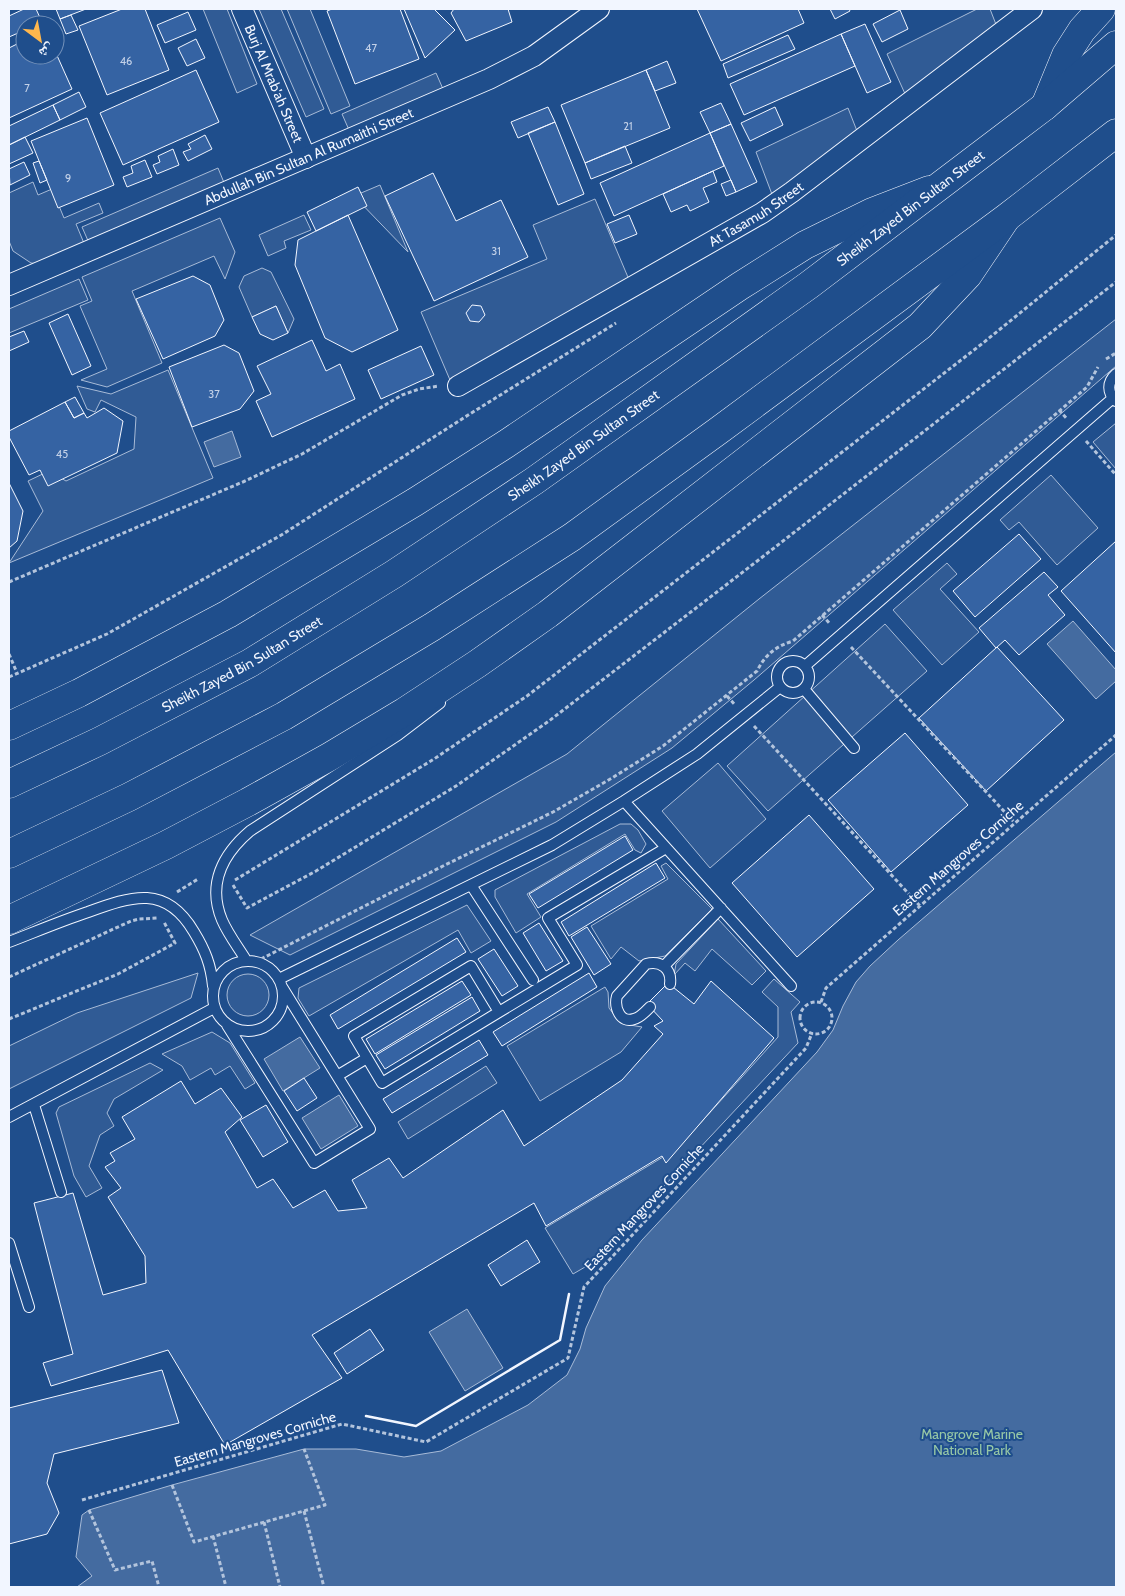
<svg xmlns="http://www.w3.org/2000/svg" width="1125" height="1596" font-family="Cabin,'Noto Naskh Arabic',sans-serif">
  <style>
    .built { fill: #305b95; stroke: #a8bbd7 }
    .water { fill: #446ba0; stroke: #a8bbd7 }
    .building { fill: #3563a3; stroke: #f2f6ff }
    .lines { fill: none; stroke-linecap: round; stroke-linejoin: round }
    .lane-casing { stroke: #f2f6ff; stroke-width: 12 }
    .street-casing { stroke: #f2f6ff; stroke-width: 22 }
    .secondary-casing { stroke: #f2f6ff; stroke-width: 29 }
    .primary-casing { stroke: #f2f6ff; stroke-width: 29 }
    .highway-casing { stroke: #f2f6ff; stroke-width: 29 }
    .path { stroke: #b3c4dc; stroke-width: 3; stroke-dasharray: 4 2.5; stroke-linecap: butt }
    .lane { stroke: #1f4e8c; stroke-width: 10 }
    .street { stroke: #1f4e8c; stroke-width: 20 }
    .secondary { stroke: #1f4e8c; stroke-width: 28 }
    .primary { stroke: #1f4e8c; stroke-width: 28 }
    .highway { stroke: #1f4e8c; stroke-width: 28 }
    .wall { stroke: #f2f6ff; stroke-width: 2.5 }
    .labels { text-anchor: middle; dominant-baseline: central; stroke-width: 4; stroke-linejoin: round; paint-order: stroke }
    .number-label { font-size: 11px; fill: #c3d1e8 }
    .street-label { font-size: 14px; fill: #f2f6ff; stroke: #1f4e8c }
    .park-label { font-size: 14px; fill: #97c8a6; stroke: #1f4e8c }
  </style>
  <rect width="100%" height="100%" fill="#1f4e8c"/>
  <path class="built" d="M203 9H227L257 84 237 93Z
    M259 9H281L324 109 306 117Z
    M287 9H310L350 106 331 114Z
    M977 9H990L997 27 906 96 887 54Z
    M436 73 443 89 349 130 342 114Z
    M848 108 857 131 773 197 756 152Z
    M218 168 225 185 89 243 82 227Z
    M33 182 38 195 52 189 64 218 99 203 103 213 76 224 86 248 47 265 31 263 13 251 9 241V193Z
    M380 185 408 252 354 196Z
    M595 199 630 282 450 380 421 312 547 259 533 225Z
    M304 215 311 230 284 241 286 248 268 256 259 235Z
    M220 218 235 252 225 279 214 256 132 291 162 363 107 387 81 380 107 369 80 306 92 301 82 277Z
    M262 268 271 272 294 319 288 333 276 306 252 317 239 287 244 276Z
    M79 279 88 300 9 333V309Z
    M1116 319V366L754 680 672 748 556 822 290 955 250 935 567 754 759 599Z
    M168 370 213 478 9 563 43 511 28 481 49 471 66 481 134 449 136 417 101 400 95 412 87 409 77 386 111 394Z
    M1116 423V469L1093 442Z
    M1051 475 1098 528 1057 565 1019 522 1009 530 1000 520Z
    M947 563 957 574 940 589 979 632 942 665 893 610Z
    M885 624 927 671 768 811 727 766Z
    M718 763 766 819 710 868 662 811Z
    M620 824H631L638 830 646 844 641 853 635 850 625 834 527 894 541 917 516 933 495 897V890Z
    M666 863 712 909 665 956 639 961 621 947 611 959 591 926 668 879 661 866Z
    M467 905 491 941 471 953 458 930 309 1016 298 998 299 988Z
    M718 919 766 971 752 985 712 949 695 971 685 963 674 975 676 964Z
    M198 973 191 998 9 1089V1046L77 1013Z
    M227 995a21 21 0 1 1 42 0a21 21 0 1 1-42 0Z
    M774 979 800 1002 791 1012 798 1043 592 1263 573 1274 545 1228 678 1148 778 1037V1007L762 992Z
    M605 987 608 992 609 1008 618 1020 630 1025 642 1027 621 1052 540 1101 507 1046Z
    M212 1032 230 1043 255 1083 245 1089 230 1066 215 1075 211 1068 190 1080 182 1066 162 1054Z
    M150 1063 163 1070 114 1099 107 1113 114 1126 100 1135 89 1166 102 1188 86 1197 74 1176 56 1113 59 1107Z
    M486 1066 497 1083 408 1139 398 1122Z"/>
  <path class="water" d="M232 431 241 457 214 467 204 442Z
    M1073 621 1116 670V681L1096 699 1047 644Z
    M1116 752V1587H77L92 1576 76 1557 82 1515 89 1510 172 1485 304 1449H356L404 1457 441 1451 528 1405 567 1375 580 1349 586 1328 605 1286 642 1240 817 1052 833 1030 843 1006 856 982 870 966 898 940Z
    M300 1037 320 1068 283 1091 264 1059Z
    M339 1095 358 1126 321 1149 302 1118Z
    M467 1309 503 1368 465 1391 429 1332Z"/>
  <path class="building" d="M24 9H36L42 22 35 25H25V30L9 37V16Z
    M56 9H86L60 19Z
    M122 9H145L169 70 107 95 79 26Z
    M332 9H400L419 59 355 84 327 11Z
    M404 9H434L455 30 425 58Z
    M454 9H508L512 22 466 41 451 13Z
    M697 9H798L804 23 721 61Z
    M830 9H849L850 11 835 19Z
    M900 10 908 29 882 42 873 24Z
    M188 12 196 30 165 43 157 25Z
    M71 15 78 30 66 34 60 19Z
    M865 24 891 82 867 93 841 34Z
    M841 34 855 66 744 115 730 84Z
    M788 35 795 49 728 78 723 64Z
    M196 39 205 58 187 66 178 48Z
    M25 40V55H55V51L72 89 9 118V48Z
    M667 61 676 83 655 91 646 70Z
    M196 70 219 122 123 165 100 113Z
    M646 70 670 128 585 163 561 105Z
    M79 92 86 107 60 120 53 105Z
    M721 103 731 124 710 133 700 112Z
    M53 105 60 120 9 145V126Z
    M548 107 555 122 518 138 511 122Z
    M775 107 783 125 750 141 741 123Z
    M87 118 114 185 58 208 31 141Z
    M555 122 584 194 558 205 528 133Z
    M731 124 757 182 736 192 710 133Z
    M710 133 724 166 614 216 600 183Z
    M205 135 212 149 188 161 183 152 191 149 188 144Z
    M25 137 33 153 9 164V145Z
    M625 146 632 163 591 179 585 163Z
    M173 149 179 165 157 174 153 165 160 162 158 156Z
    M145 160 152 177 127 187 123 177 133 173 131 166Z
    M39 161 47 180 40 183 33 163Z
    M24 162 30 175 10 185 9 169Z
    M713 171 717 182 703 188 709 202 690 211 687 205 671 212 663 194Z
    M433 173 456 221 501 200 528 257 434 301 385 196Z
    M731 180 736 192 726 196 721 184Z
    M358 187 367 206 316 231 307 212Z
    M348 215 398 330 352 352 325 338 295 265 298 240Z
    M629 215 637 234 615 243 607 224Z
    M193 276 210 285 224 320 215 336 163 359 136 299Z
    M472 305 481 306 485 315 479 322 470 321 466 313Z
    M276 306 288 333 273 340 260 334 252 317Z
    M68 314 91 366 72 375 49 323Z
    M24 331 29 342 9 351V337Z
    M312 340 326 371 340 364 355 399 272 437 256 401 271 394 257 366Z
    M224 345 239 353 254 391 240 409 192 427 169 367Z
    M421 346 434 375 381 399 368 370Z
    M75 397 84 413 74 418 65 402Z
    M65 402 74 418 84 413 87 418 104 408 123 421 117 453 48 486 40 470 29 475 9 437V431Z
    M9 483 23 511 17 541 9 548Z
    M1019 534 1041 559 975 617 953 591Z
    M1116 541V653L1061 591Z
    M1044 572 1058 587 1048 595 1065 615 1019 655 1005 640 996 648 979 628Z
    M997 647 1064 720 986 791 919 718Z
    M905 733 968 805 891 872 828 800Z
    M809 815 874 889 797 957 732 883Z
    M625 836 633 850 538 908 529 894Z
    M656 863 665 878 569 936 561 922Z
    M539 923 563 961 546 971 523 933Z
    M587 927 611 964 594 975 571 937Z
    M457 938 466 952 338 1029 330 1015Z
    M494 949 518 986 502 996 478 959Z
    M589 973 597 987 502 1046 493 1032Z
    M462 981 471 995 375 1054 366 1039Z
    M711 981 774 1038 666 1163 662 1156 546 1226 534 1203 312 1335 342 1378 225 1445 168 1350 51 1386 43 1363 73 1354 34 1203 73 1193 103 1295 146 1283 145 1256 108 1197 121 1188 105 1167 115 1161 110 1153 135 1139 122 1117 181 1081 195 1104 221 1088 242 1117 225 1132 257 1188 273 1179 293 1208 325 1190 338 1211 367 1208 352 1180 389 1158 403 1178 503 1110 524 1146 622 1080 663 1034 654 1026 663 1021 647 1004 668 983 694 1004Z
    M472 997 480 1011 385 1069 376 1055Z
    M479 1040 488 1055 392 1113 383 1099Z
    M304 1078 317 1098 297 1111 284 1091Z
    M266 1105 288 1142 263 1157 240 1120Z
    M527 1240 540 1262 501 1286 488 1265Z
    M370 1329 384 1350 347 1374 334 1353Z
    M162 1370 179 1423 54 1454 47 1483 59 1513 47 1534 9 1544V1408Z"/>
  <g class="lines">
    <defs>
      <path id="lane" d="M1116 374C1107 382 1107 393 1116 401
        M777 677a16 16 0 1 1 32 0a16 16 0 1 1-32 0Z
        M805 666 1113 398
        M804 689 854 748
        M624 801 791 986
        M471 885 533 980
        M9 942C35 932 61 921 88 912 132 896 166 884 194 932 205 950 211 965 213 986
        M246 960C238 947 228 934 222 920 207 884 223 854 250 831L398 735 440 703
        M213 996a35 35 0 1 1 70 0a35 35 0 1 1-70 0Z
        M471 966 499 1012 382 1083 354 1036Z
        M664 966 721 908
        M279 979 552 845 624 801 697 754 780 687
        M650 1007C646 1011 640 1018 634 1019 620 1024 614 1007 617 996L646 964C661 960 672 969 670 984
        M499 1012 577 965 548 918 666 848
        M227 1025 314 1163 370 1129 282 987
        M337 1076 367 1058
        M34 1105 61 1192
        M9 1117 214 1008
        M9 1243 29 1307"/>
      <g id="street">
        <path id="s1" d="M242 9 306 158"/>
        <path id="s2" d="M9 285 489 79 534 56 599 9"/>
        <path id="s3" d="M458 386 762 213 792 192 1032 9"/>
      </g>
      <path id="secondary" d="M1045 106 1066 55 1082 30 1101 9"/>
      <path id="primary" d="M9 726 79 693 228 614 415 502 506 444 740 286 805 245 872 212 929 190
        M9 920 166 845 248 802 329 757 404 712 477 664 548 614 920 326 968 275 1005 220"/>
      <g id="highway">
        <path id="s4" d="M9 784 100 741 250 663 394 574 534 481 809 285 1045 106 1116 45"/>
        <path d="M9 854 129 797 284 716 432 627 572 537 718 431 1006 218 1116 133"/>
      </g>
    </defs>
    <use href="#lane" class="lane-casing"/>
    <use href="#street" class="street-casing"/>
    <use href="#secondary" class="secondary-casing"/>
    <use href="#primary" class="primary-casing"/>
    <use href="#highway" class="highway-casing"/>
    <path class="path" d="M1106 359 1116 353
      M1059 410 1067 419
      M1086 441 1116 475
      M9 582 245 481 302 454 402 395 419 389 439 386
      M822 615 830 624
      M851 647 1015 823
      M9 654 17 673
      M9 677 107 634 283 534 465 417 616 323
      M727 696 735 705
      M754 726 920 906
      M235 880 434 759 527 696 983 343 1116 235
      M233 885 247 908 316 871 456 786 549 721 765 555 1116 282
      M177 892 198 879
      M261 959 443 866 553 812 612 778 663 746 757 671C765 655 776 646 793 641L1087 387 1098 367
      M9 977 131 921 139 919 158 918
      M821 1002 826 988 1116 735
      M800 1018a16 16 0 1 1 32 0a16 16 0 1 1-32 0Z
      M9 1019 118 974 175 943 164 922
      M172 1485 194 1542 325 1505 304 1449
      M82 1500 342 1424 426 1442 568 1358 584 1287 806 1048 812 1033
      M89 1510 115 1570 152 1561 159 1587
      M304 1511 324 1587
      M264 1522 280 1587
      M213 1536 226 1587"/>
    <use href="#lane" class="lane"/>
    <use href="#street" class="street"/>
    <use href="#secondary" class="secondary"/>
    <use href="#primary" class="primary"/>
    <use href="#highway" class="highway"/>
    <path class="wall" d="M366 1416 416 1426 560 1340 569 1294"/>
  </g>
  <g class="labels">
    <g class="number-label">
      <text x="371" y="48">47</text>
      <text x="126" y="61">46</text>
      <text x="27" y="88">7</text>
      <text x="628" y="126">21</text>
      <text x="68" y="178">9</text>
      <text x="496" y="251">31</text>
      <text x="214" y="394">37</text>
      <text x="62" y="454">45</text>
    </g>
    <g class="street-label">
      <text stroke="none"><textPath href="#s1" startOffset="81">Burj Al Mrab'ah Street</textPath></text>
      <text stroke="none"><textPath href="#s2" startOffset="326">Abdullah Bin Sultan Al Rumaithi Street</textPath></text>
      <text stroke="none"><textPath href="#s4" startOffset="1072">Sheikh Zayed Bin Sultan Street</textPath></text>
      <text stroke="none"><textPath href="#s3" startOffset="344">At Tasamuh Street</textPath></text>
      <text stroke="none"><textPath href="#s4" startOffset="668">Sheikh Zayed Bin Sultan Street</textPath></text>
      <text stroke="none"><textPath href="#s4" startOffset="262">Sheikh Zayed Bin Sultan Street</textPath></text>
      <text transform="translate(958 858) rotate(-41)">Eastern Mangroves Corniche</text>
      <text transform="translate(644 1207) rotate(-47)">Eastern Mangroves Corniche</text>
      <text transform="translate(255 1439) rotate(-16)">Eastern Mangroves Corniche</text>
    </g>
    <g class="park-label">
      <text x="972" y="1434">Mangrove Marine<tspan x="972" dy="16">National Park</tspan></text>
    </g>
  </g>
  <rect width="1125" height="1596" fill="none" stroke="#f2f6ff" stroke-width="20"/>
  <g transform="translate(40 40) rotate(148)"><circle r="24" fill="#1f4e8c" stroke="#7391ba"/>
  <path d="M0-4L9 19L0 12L-9 19Z" fill="#ffb74d"/>
  <text y="-8" font-size="14" font-weight="bold" text-anchor="middle" fill="#f2f6ff">ش</text>
  </g>
</svg>
